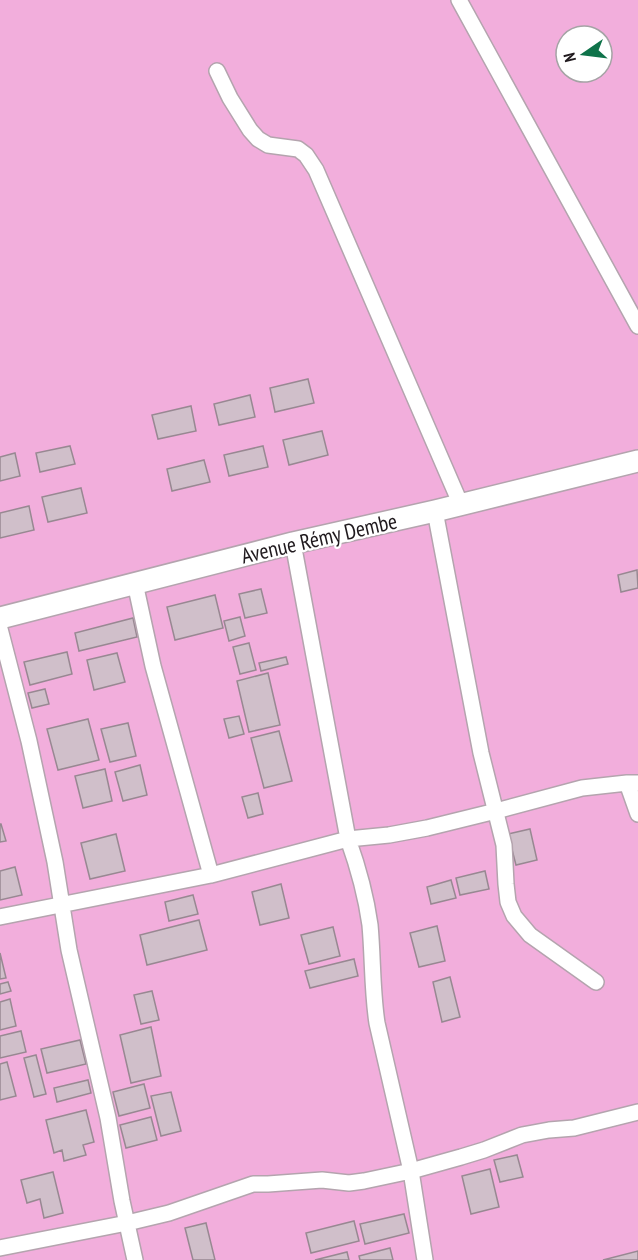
<svg xmlns="http://www.w3.org/2000/svg" width="638" height="1260" font-family="'PT Sans Narrow',sans-serif">
  <style>
    .green { fill: #f2aedc; fill-rule: evenodd }
    .building { fill: #d0bfca; stroke: #988892; stroke-width: 1.5 }
    .lines { fill: none; stroke-linecap: round; stroke-linejoin: round }
    .street-casing { stroke: #b4a4ae; stroke-width: 18 }
    .secondary-casing { stroke: #b4a4ae; stroke-width: 24 }
    .street { stroke: #fff; stroke-width: 15 }
    .secondary { stroke: #fff; stroke-width: 21 }
    .labels { text-anchor: middle; dominant-baseline: central; stroke-width: 4.5; stroke-linejoin: round; paint-order: stroke }
    .street-label { font-size: 22px; fill: #1f191d; stroke: #fff }
  </style>
  <rect width="100%" height="100%" fill="#fcebf6"/>
  <path class="green" d="M0 0H638V1260H0ZM566 36H602V72H566Z"/>
  <path class="building" d="M308 379 314 403 275 412 270 388Z
    M250 395 255 417 219 425 214 404Z
    M191 406 196 431 158 439 152 415Z
    M322 431 328 455 289 465 283 440Z
    M70 446 75 464 40 472 36 453Z
    M263 446 268 467 229 476 224 455Z
    M15 453 20 476 0 481V457Z
    M204 460 210 482 172 491 167 469Z
    M81 488 87 513 48 522 42 497Z
    M29 506 34 530 0 538V513Z
    M637 570 638 588 621 592 618 575Z
    M261 589 267 613 245 618 239 594Z
    M215 595 223 628 175 640 167 607Z
    M240 617 245 636 229 641 224 621Z
    M133 618 137 637 79 651 75 633Z
    M249 643 256 670 240 674 233 647Z
    M67 652 72 674 30 685 24 662Z
    M117 653 125 682 94 690 87 660Z
    M286 657 288 664 261 671 259 663Z
    M268 673 280 725 249 732 237 681Z
    M45 689 49 704 32 708 28 693Z
    M239 716 244 734 229 738 224 719Z
    M88 719 99 760 58 770 47 729Z
    M128 723 136 756 110 762 101 729Z
    M279 731 292 781 264 788 251 738Z
    M140 765 147 795 123 801 115 772Z
    M105 769 112 801 83 808 75 776Z
    M258 793 263 814 248 818 242 797Z
    M0 824H1L6 841 0 842Z
    M530 829 537 860 516 865 508 834Z
    M116 834 125 871 90 879 81 843Z
    M15 867 22 895 0 900V871Z
    M485 871 489 889 460 895 456 878Z
    M451 880 456 898 431 904 427 887Z
    M281 884 289 918 260 925 252 892Z
    M193 895 198 914 169 921 165 902Z
    M199 920 207 950 147 965 140 935Z
    M437 926 445 961 419 967 410 933Z
    M333 927 340 956 309 964 301 935Z
    M0 953 6 978 0 979Z
    M354 959 358 976 310 988 305 971Z
    M450 977 460 1017 442 1022 433 982Z
    M8 982 11 991 0 994V984Z
    M152 991 159 1020 141 1024 134 995Z
    M10 999 16 1026 0 1030V1002Z
    M151 1027 161 1076 131 1083 120 1035Z
    M21 1031 26 1052 0 1058V1036Z
    M80 1040 86 1064 47 1073 41 1049Z
    M36 1055 46 1094 34 1097 24 1058Z
    M7 1062 16 1096 0 1100V1064Z
    M88 1080 91 1093 57 1102 54 1088Z
    M144 1084 150 1108 119 1116 113 1092Z
    M171 1092 181 1131 161 1136 151 1096Z
    M86 1110 94 1142 83 1145 86 1155 64 1161 62 1150 54 1153 46 1120Z
    M151 1117 157 1140 126 1148 120 1125Z
    M517 1155 523 1177 500 1182 494 1160Z
    M490 1169 499 1207 471 1214 462 1176Z
    M53 1172 63 1213 44 1218 40 1199 27 1203 21 1180Z
    M404 1214 409 1233 365 1244 360 1224Z
    M354 1221 359 1241 311 1253 306 1233Z
    M206 1223 215 1260H193L185 1228Z
    M390 1248 393 1260H360L359 1256Z
    M638 1251V1260H603Z
    M347 1252 349 1260H315Z"/>
  <g class="lines">
    <defs>
      <path id="street" d="M459 0 638 326
        M217 71 230 98 250 130 258 139 268 145 298 149 306 155 316 170 461 505
        M435 511 481 753 504 845 506 884 508 902 514 916 530 935 596 982
        M293 543 348 839C358 867 366 896 370 925 373 958 372 991 377 1023L411 1171 425 1260
        M135 583 153 666 211 875
        M0 629 29 741 55 862 69 950 108 1118 122 1201 135 1260
        M627 783 638 814
        M0 917 211 875 348 839 389 835 427 828 496 811 582 788 627 783H638
        M0 1248 127 1223 169 1213 253 1184H268L322 1180 349 1183 364 1181 411 1171 461 1157 484 1150 522 1135 549 1130 574 1128 638 1112"/>
      <path id="secondary" d="M0 618 293 543 435 511 638 461"/>
    </defs>
    <use href="#street" class="street-casing"/>
    <use href="#secondary" class="secondary-casing"/>
    <use href="#street" class="street"/>
    <use href="#secondary" class="secondary"/>
  </g>
  <g class="labels">
    <g class="street-label">
      <text transform="translate(319 538) rotate(-13)">Avenue Rémy Dembe</text>
    </g>
  </g>
  <g transform="translate(584 54) rotate(256)"><circle r="28" fill="#ffffff" stroke="#a5a3a5" stroke-width="1.5"/>
  <path d="M0-4.5L10 22L0 15L-10 22Z" fill="#0f734a"/>
  <text y="-9" font-size="16" font-weight="bold" text-anchor="middle" fill="#1f191d">N</text>
  </g>
</svg>
